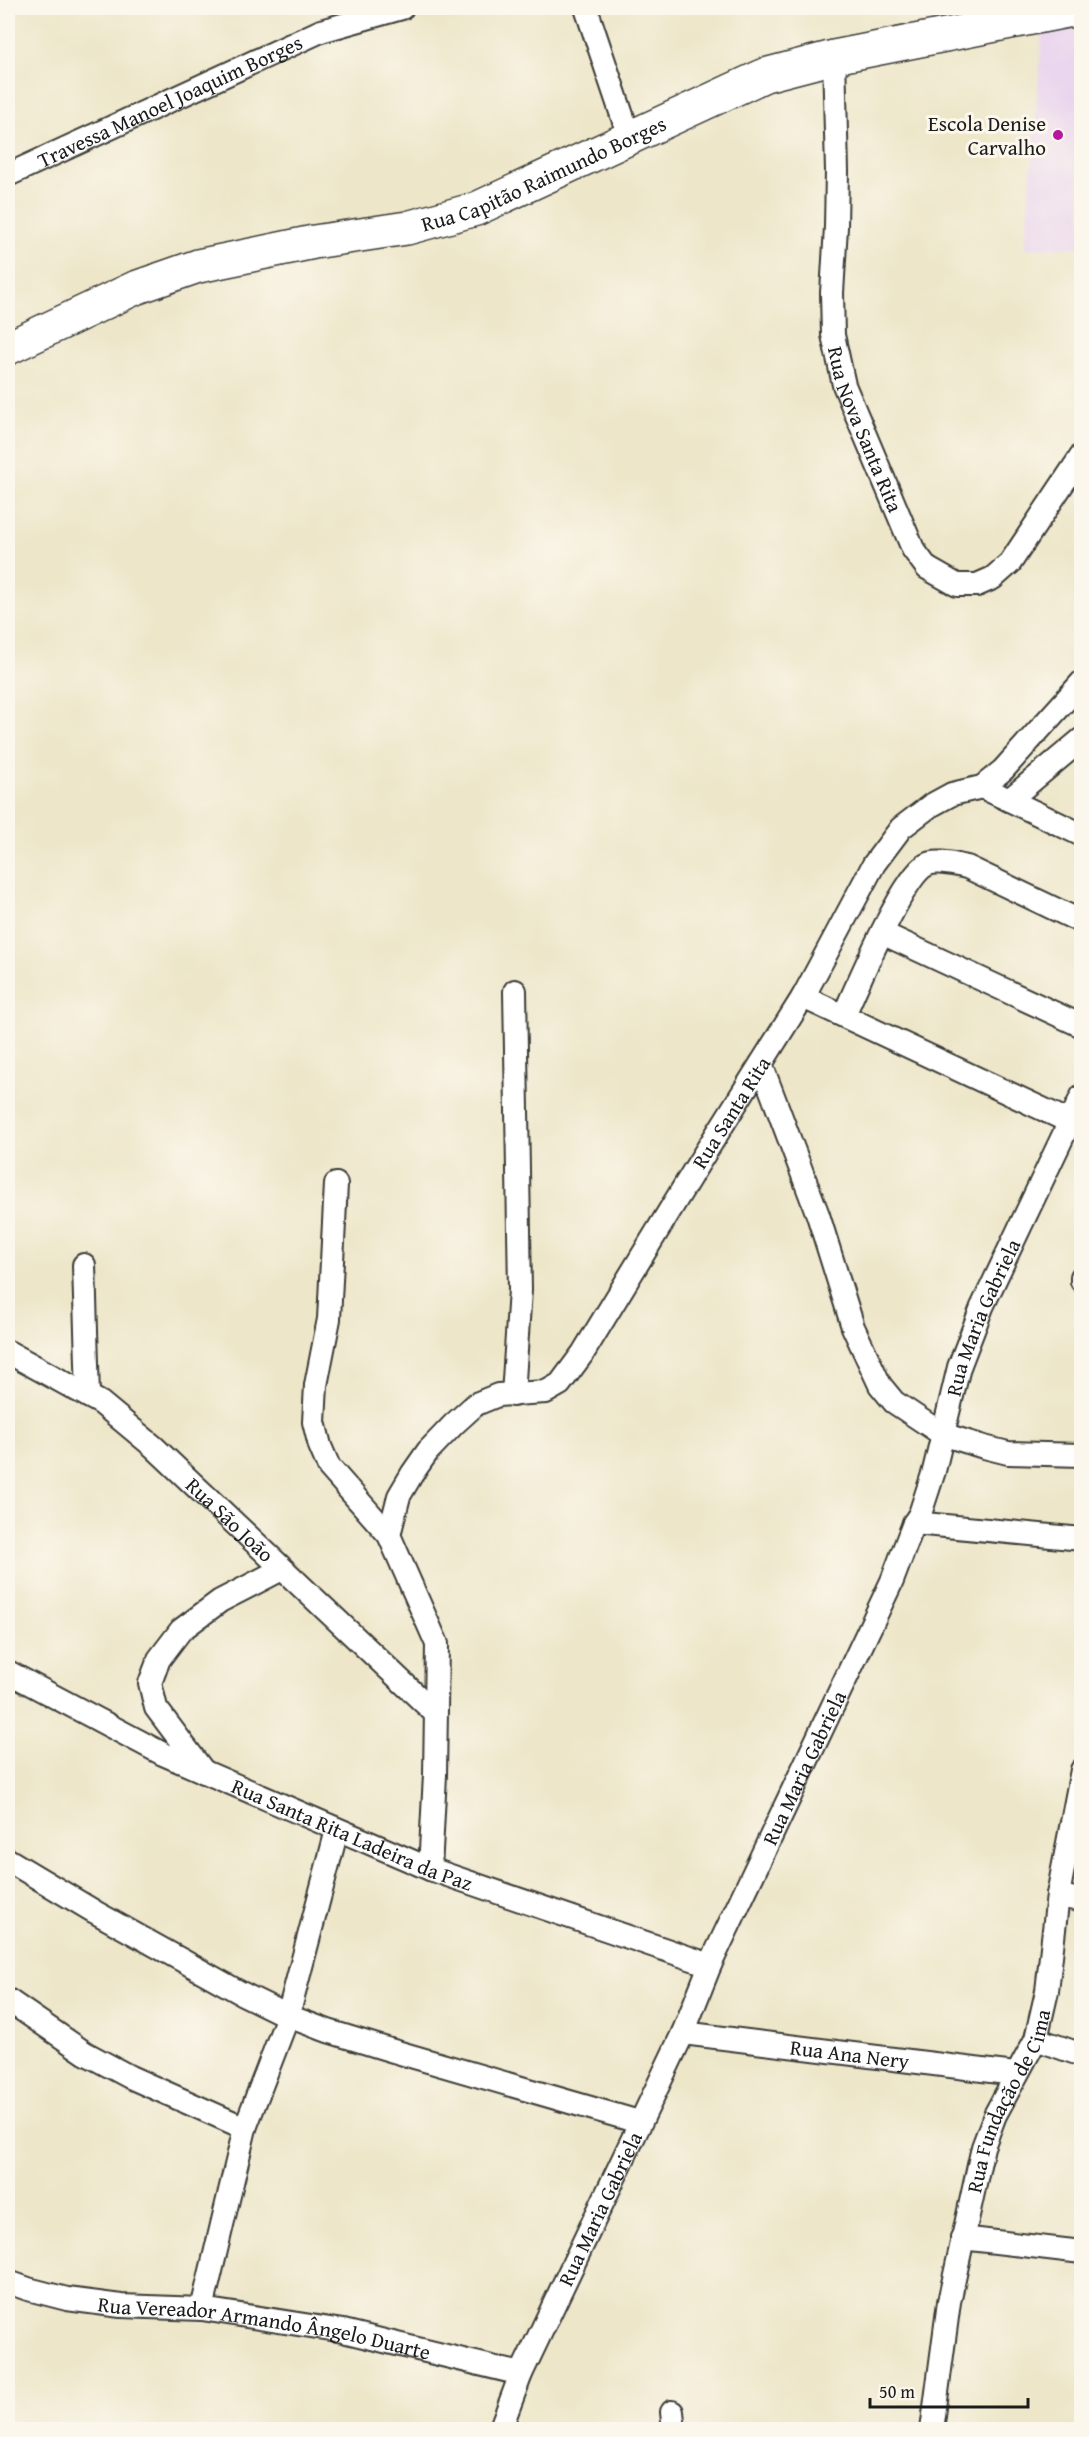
<svg xmlns="http://www.w3.org/2000/svg" width="1089" height="2437" font-family="'Gentium Book Plus',serif">
  <style>
    .built { fill: #e8d2ee }
    .lines { fill: none; stroke-linecap: round; stroke-linejoin: round }
    .street-casing { stroke: #3b3a36; stroke-width: 26 }
    .secondary-casing { stroke: #3b3a36; stroke-width: 36 }
    .street { stroke: #fff; stroke-width: 22 }
    .secondary { stroke: #fff; stroke-width: 33 }
    .poi-dot { fill: #b5179e; stroke: #fbf7ec; stroke-width: 2 }
    .labels { text-anchor: middle; dominant-baseline: central; stroke-width: 6; stroke-linejoin: round; paint-order: stroke }
    .street-label { font-size: 21px; fill: #1c1c1c; stroke: #fbf7ec }
    .poi-label { font-size: 21px; fill: #1c1c1c; stroke: #fbf7ec; text-anchor: end }
  </style>
  <rect width="100%" height="100%" fill="#fbf7ec"/>
  <filter id="ink" filterUnits="userSpaceOnUse"><feTurbulence type="fractalNoise" baseFrequency=".0167" numOctaves="2"/><feDisplacementMap in="SourceGraphic" scale="12" xChannelSelector="R" yChannelSelector="G"/><feConvolveMatrix kernelMatrix="1 2 1 2 8 2 1 2 1" color-interpolation-filters="sRGB"/></filter>
  <filter id="wash" filterUnits="userSpaceOnUse"><feTurbulence type="fractalNoise" baseFrequency=".008" numOctaves="4" result="noise"/><feDisplacementMap in="SourceGraphic" scale="24" xChannelSelector="R" yChannelSelector="G"/><feGaussianBlur stdDeviation="1.35" result="paint"/><feColorMatrix in="noise" values="0 0 0 0 0 0 0 0 0 0 0 0 0 0 0 0 0 1.4 0 .05"/><feComposite in="paint" operator="in"/></filter>
  <g filter="url(#wash)">
    <rect width="100%" height="100%" fill="#ede6c9"/>
    <path class="built" d="M1081 19V247L1025 248 1043 23Z"/>
  </g>
  <g filter="url(#ink)">
    <g class="lines">
      <defs>
        <g id="street">
          <path d="M586 8 630 139"/>
          <path id="s1" d="M834 57 837 171 836 227 832 293 833 335 844 385 913 549 927 568 957 585H977L993 578 1010 563 1082 455"/>
          <path id="s2" d="M8 175 321 31 402 8"/>
          <path d="M982 787 1082 835"/>
          <path d="M1009 800 1082 739"/>
          <path d="M882 933 1082 1026"/>
          <path d="M803 997 1068 1121"/>
          <path d="M844 1015C857 986 903 877 926 865 937 859 956 865 967 867L1082 922"/>
          <path d="M761 1064 818 1215 853 1327 880 1385 894 1402 942 1434 984 1447 1008 1453 1082 1455"/>
          <path d="M336 1184 329 1319 316 1385 314 1422 320 1446 329 1467 389 1535 437 1644 435 1775 430 1869"/>
          <path d="M84 1265 88 1396"/>
          <path d="M1082 1277V1281"/>
          <path id="s3" d="M8 1352 101 1403 154 1447 434 1712"/>
          <path d="M513 1395 520 1290 515 991"/>
          <path d="M914 1523 1082 1539"/>
          <path id="s4" d="M389 1535 399 1496 412 1474 428 1451 454 1424 476 1404 498 1395 546 1392 560 1384 583 1353 698 1164 803 997 874 864 901 828 930 806 952 794 982 787 1003 770 1082 682"/>
          <path id="s5" d="M8 1672 163 1754 430 1869 710 1965"/>
          <path d="M204 1772 156 1708 150 1683 159 1659 181 1630 220 1601 282 1569"/>
          <path d="M8 1860 95 1912 241 1993 288 2016 328 2031 390 2050 639 2122"/>
          <path d="M1058 1895 1082 1901"/>
          <path d="M8 2000 85 2053 130 2077 245 2128"/>
          <path id="s6" d="M683 2033 1015 2074"/>
          <path d="M1036 2039 1082 2055"/>
          <path d="M962 2238 1082 2252"/>
          <path id="s7" d="M8 2282 28 2289 67 2299 121 2306 202 2309 343 2331 521 2374"/>
          <path d="M202 2309 245 2128 288 2016 337 1830"/>
          <path d="M672 2412 674 2430"/>
          <path id="s8" d="M500 2430 521 2374 683 2033 710 1965 892 1581 914 1523 920 1514 934 1471 959 1367 982 1307 1082 1096"/>
          <path id="s9" d="M932 2430 949 2302 983 2147 995 2115 1036 2039 1047 1991 1058 1895 1082 1770"/>
        </g>
        <g id="secondary">
          <path id="s10" d="M8 348 135 288 198 266 314 242 407 228 476 209 765 75 834 57 1082 8"/>
        </g>
      </defs>
      <use href="#street" class="street-casing"/>
      <use href="#secondary" class="secondary-casing"/>
      <use href="#street" class="street"/>
      <use href="#secondary" class="secondary"/>
    </g>
  </g>
  <circle class="poi-dot" cx="1058" cy="135" r="6"/>
  <g class="labels">
    <g class="street-label">
      <text stroke="none"><textPath href="#s2" startOffset="178">Travessa Manoel Joaquim Borges</textPath></text>
      <text stroke="none"><textPath href="#s10" startOffset="567">Rua Capitão Raimundo Borges</textPath></text>
      <text stroke="none"><textPath href="#s1" startOffset="378">Rua Nova Santa Rita</textPath></text>
      <text stroke="none"><textPath href="#s4" startOffset="570">Rua Santa Rita</textPath></text>
      <text stroke="none"><textPath href="#s8" startOffset="1215">Rua Maria Gabriela</textPath></text>
      <text stroke="none"><textPath href="#s3" startOffset="280">Rua São João</textPath></text>
      <text stroke="none"><textPath href="#s8" startOffset="729">Rua Maria Gabriela</textPath></text>
      <text stroke="none"><textPath href="#s5" startOffset="381">Rua Santa Rita Ladeira da Paz</textPath></text>
      <text stroke="none"><textPath href="#s6" startOffset="168">Rua Ana Nery</textPath></text>
      <text stroke="none"><textPath href="#s9" startOffset="340">Rua Fundação de Cima</textPath></text>
      <text stroke="none"><textPath href="#s8" startOffset="243">Rua Maria Gabriela</textPath></text>
      <text stroke="none"><textPath href="#s7" startOffset="261">Rua Vereador Armando Ângelo Duarte</textPath></text>
    </g>
    <g class="poi-label">
      <text x="1046" y="123">Escola Denise<tspan x="1046" dy="24">Carvalho</tspan></text>
    </g>
  </g>
  <rect width="1089" height="2437" fill="none" stroke="#fbf7ec" stroke-width="30"/>
  <path d="M870 2398v9h158v-9" fill="none" stroke="#1c1c1c" stroke-width="3"/>
  <text x="879" y="2398" font-size="18" fill="#1c1c1c" stroke="#fbf7ec" stroke-width="4.5" paint-order="stroke">50 m</text>
</svg>
